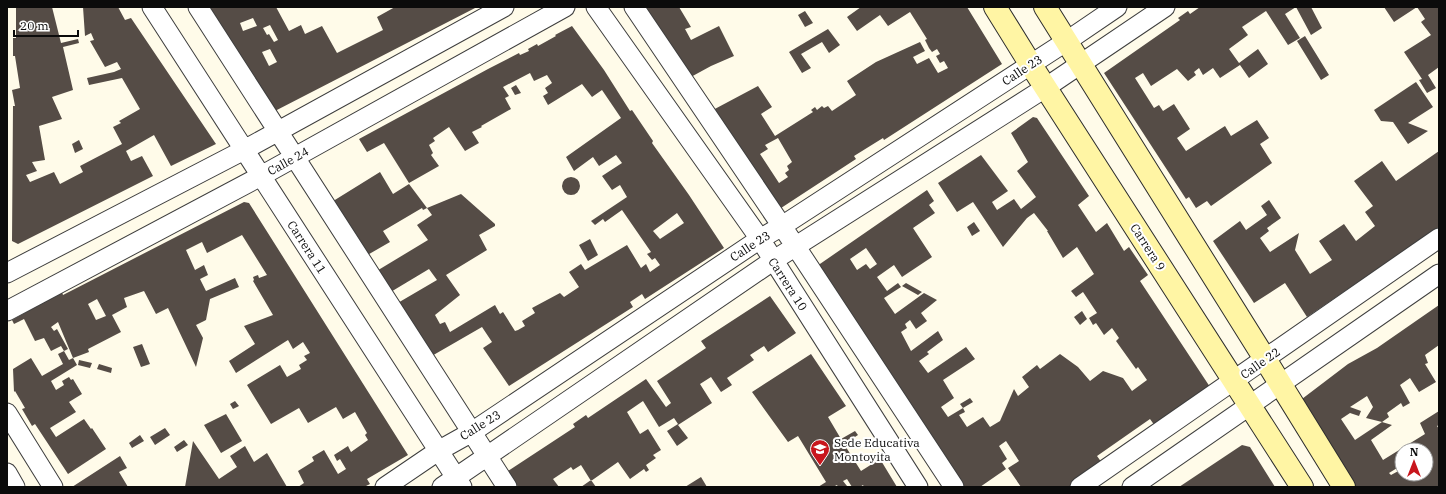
<svg xmlns="http://www.w3.org/2000/svg" width="1446" height="494" font-family="'IBM Plex Serif',serif">
  <style>
    .building { fill: #554c46; fill-rule: evenodd }
    .lines { fill: none; stroke-linecap: round; stroke-linejoin: round }
    .street-casing { stroke: #3e3e3e; stroke-width: 21 }
    .secondary-casing { stroke: #2d2d2d; stroke-width: 24 }
    .street { stroke: #fff; stroke-width: 19 }
    .secondary { stroke: #fff5a4; stroke-width: 22 }
    .labels { text-anchor: middle; dominant-baseline: central; stroke-width: 4; stroke-linejoin: round; paint-order: stroke }
    .street-label { font-size: 12px; fill: #0b0b0b; stroke: #fff }
    .poi-label { font-size: 12px; fill: #0b0b0b; stroke: #fff; text-anchor: start }
  </style>
  <rect width="100%" height="100%" fill="#fffbe9"/>
  <path class="building" d="M16 7H52L61 43 78 39 79 43 63 47 73 90 52 97 62 119 39 126 45 160 32 162 37 171 26 175 30 182 54 172 60 184 83 172 80 166 122 144 113 127 121 123 119 121 140 109 122 78 89 85 87 78 114 72 121 69 117 62 105 67 90 41 94 40 91 33 85 36 83 7H118L125 20 131 18 216 144 171 166 154 135 126 151 131 161 142 156 153 176 18 244 12 241 13 106H15L12 90 20 88 15 56H13V38H16Z
    M208 7H276L289 31 301 25 305 34 322 26 337 53 383 30 377 17 395 7H477L273 112ZM253 18 257 26 243 31 240 23ZM270 25 278 40 274 42 269 34 267 35 263 28ZM270 49 277 62 269 66 262 52Z
    M641 7H679L691 27 685 29 691 40 719 26 734 56 711 66 689 78Z
    M861 7H967L1002 64 884 140 883 138 854 156 856 159 778 210 711 111 758 86 772 107 761 114 775 136 813 112 811 110 815 107 817 110 822 106 824 108 828 106 832 111 856 95 847 81 876 62 920 42 925 51 913 57 917 64 929 58 938 73 948 68 944 61 940 63 936 56 940 54 937 49 932 52 929 48 925 40 927 39 910 12 888 26 880 15 857 31 847 17ZM778 138 792 162 787 166 789 170 785 173 788 177 779 183 760 154 768 149 765 145Z
    M1200 7H1311L1322 28 1311 35 1296 7 1285 14 1300 38 1288 45 1266 11 1242 27 1248 35 1229 49 1239 63 1258 49 1268 64 1249 78 1240 65 1220 78 1213 68 1203 75 1199 68 1194 72 1196 75 1188 81 1177 69 1151 86 1143 73 1135 78 1154 108 1159 105 1163 111 1174 104 1190 129 1177 138 1186 151 1225 126 1231 136 1257 120 1269 138 1260 144 1272 163 1211 206 1207 201 1196 208 1189 197 1186 199 1104 73 1180 20 1178 18 1188 11 1190 14Z
    M1384 7H1439V67L1428 75 1436 88 1427 93 1419 80 1422 79 1404 52 1431 35 1421 22 1425 19 1417 7 1394 22Z
    M805 11 813 23 805 27 798 15Z
    M572 26 604 70 630 111 632 110 653 141 652 143 689 195 724 248 645 299 642 294 630 302 633 307 509 386 483 348 492 342 482 327 430 357 396 304 437 280 429 269 389 293 375 272 428 240 417 225 432 215 427 208 461 194 495 224V226L479 235 487 250 446 275 460 295 435 315 440 324 445 322 450 332 495 305 500 314 503 312 515 331 518 330 525 326 522 321 535 313 532 308 560 293 564 297 579 287 569 272 581 264 585 270 627 245 641 268 646 264 650 272 660 265 655 258 652 260 647 254 651 252 622 210 605 222 603 219 595 225 591 221 627 197 620 185 612 190 602 176 622 163 616 155 599 166 593 157 574 171 566 157 621 118 602 90 592 97 582 84 548 105 543 96 548 93 545 88 552 83 547 75 534 81 530 73 503 87 509 96 505 98 511 109 481 126 482 127 472 132 479 143 465 151 449 127 433 138 435 141 429 145 433 153 431 155 439 166 409 183 384 143 367 152 359 139 488 69 519 53 520 55 529 51 528 49 537 44 538 46 556 36 555 35ZM677 213 684 223 660 239 653 231Z
    M828 29 840 45 829 53 822 42 801 54 811 68 802 73 789 52Z
    M1305 36 1329 75 1321 80 1297 41Z
    M1416 82 1433 107 1408 123 1428 131 1408 144 1393 122 1381 121 1374 110Z
    M516 85 521 93 515 95 511 88Z
    M1033 117 1037 118 1089 196 1078 205 1096 232 1107 223 1124 251 1129 247 1148 275 1140 281 1210 387 1155 426 1150 419 1097 456 1102 463 1069 487H1021L1008 468 1019 461 1006 441 999 446 1007 459 1002 463 1006 469 980 487H964L817 266 927 190 934 201 929 205 935 213 913 228 932 257 902 277 894 265 877 277 887 291 898 283 901 287 884 298 895 314 924 293 937 300 921 313 927 321 916 329 910 320 905 324 907 328 901 332 911 351 938 331 943 340 927 352 929 354 919 361 928 373 966 347 975 359 943 380 954 398 941 407 948 417 963 408 965 412 959 415 967 427 983 417 990 427 1000 421 1014 389 1018 396 1029 387 1022 377 1037 365 1040 369 1060 354 1078 367 1090 381 1103 371 1123 378 1132 391 1147 380 1138 367 1136 369 1116 341 1119 338 1112 328 1104 335 1096 323 1093 325 1089 318 1097 313 1083 292 1076 297 1071 291 1094 274 1077 247 1063 258 1047 231H1048L1034 213 1027 218 1003 247 973 202 957 212 938 183 981 155 1008 191 992 202 997 210 1014 199 1021 209 1036 197 1017 171 1028 162 1011 133ZM866 248 877 264 870 269 866 264 857 270 850 259Z
    M79 140 83 149 75 153 72 144Z
    M1439 151V227L1307 317 1285 283 1254 303 1213 241 1240 221 1246 230 1267 215 1261 206 1269 200 1281 218 1267 228 1269 231 1260 238 1270 252 1299 233 1295 250 1310 274 1332 260 1319 241 1344 224 1356 241 1375 226 1365 212 1373 206 1354 181 1382 161 1396 181Z
    M380 172 393 194 409 184 427 208 423 210 422 208 383 231 390 242 364 257 356 244 361 242 348 222 343 225 330 203Z
    M562 186a9 9 0 1 1 18 0a9 9 0 1 1-18 0Z
    M244 202 249 203 408 455 367 479 370 484 364 487H298L304 483 298 471 314 461 312 457 324 450 338 474 346 469 340 459 337 461 334 455 348 446 351 452 368 440 365 435 367 433 355 412 343 419 336 407 308 423 299 408 271 424 247 385 280 365 287 377 301 369 299 365 307 360 304 356 310 353 303 342 293 349 288 340 236 373 229 361 255 344 244 326 273 315 253 281 254 280 253 277 258 275 259 278 267 275 242 235 207 253 202 242 186 250 195 270 204 265 208 275 200 279 206 291 235 278 239 287 210 299 206 320 196 325 203 338 196 367 168 308 156 314 144 291 124 298 127 307 112 315 121 332 88 349 89 352 73 358 77 365 51 381 56 390 64 385 62 381 69 377 71 380 73 379 82 394 69 402 76 412 50 428 56 437 84 419 91 429 92 428 106 449 68 474 35 424 32 426 22 409 25 408 15 391 14 392 13 369 31 358 42 376 63 364 58 354 64 351 69 360 73 358 58 322 51 327 54 331 57 329 68 349 64 351 61 346 51 351 44 338 35 341 24 319 14 324 12 320 62 292 63 295ZM97 299 106 316 96 320 88 304Z
    M974 222 980 231 972 236 967 227Z
    M590 239 598 255 588 261 579 245Z
    M906 283 922 292 918 295 902 286Z
    M770 296 796 333 768 352 764 346 750 355 754 360 727 378 732 385 721 392 711 377 700 384 712 403 678 425 688 438 677 446 667 431 678 424 674 418 659 427 643 401 627 412 640 434 648 429 661 450 653 455 656 458 646 465 649 470 646 472 644 469 630 479 618 462 591 481 581 465 573 470 571 467 553 479 559 487H518L508 471 575 427 573 424 586 415 588 418 646 379 666 407 671 403 657 381 706 348 701 341Z
    M1439 305V345L1425 355 1428 363 1425 364 1436 382 1419 392 1410 378 1400 385 1410 403 1403 407 1401 403 1387 413 1389 417 1382 422 1392 425 1371 440 1383 460 1425 434 1420 423 1439 411V425L1437 426 1439 429V487H1354L1298 402 1348 364 1377 348ZM1367 396 1373 407 1366 418 1382 422 1355 440 1341 419 1350 413 1359 416 1361 411 1350 407ZM1402 450H1426V474H1402V469L1391 475 1389 473 1402 465Z
    M1082 311 1087 319 1080 325 1074 317Z
    M142 344 150 364 141 367 133 347Z
    M811 354 846 406 828 417 841 439 855 431 858 435 844 444 861 471 880 459 897 487H864L863 485 860 487H852L847 479 843 481 847 486 845 487H838L837 485 833 487H818L826 482 798 436 788 442 752 392Z
    M79 360 92 363 90 368 78 365Z
    M99 364 112 368 111 373 97 369Z
    M970 398 973 402 963 408 960 404Z
    M235 401 239 406 233 409 230 404Z
    M226 414 242 441 221 453 204 425Z
    M165 428 170 435 155 445 150 437Z
    M140 435 144 441 132 448 129 443Z
    M184 440 188 445 177 452 174 447Z
    M193 441 219 479 237 467 230 456 245 446 254 462 267 453 287 487H185Z
    M1242 445 1250 447 1275 487H1179Z
    M120 456 127 468 119 472 128 487H72Z
    M701 477 707 487H685Z
    M591 480 596 487H581Z"/>
  <g class="lines">
    <defs>
      <path id="street" d="M152 7 462 487
        M198 7 507 487
        M596 7 760 239 918 487
        M634 7 796 247 954 487
        M7 273 244 150 504 7
        M7 311 261 176 565 7
        M7 413 53 487
        M7 473 15 487
        M385 487 438 451 472 432 760 239 782 226 1067 41 1117 7
        M442 487 774 260 1045 88 1165 7
        M1080 487 1439 238
        M1132 487 1439 274"/>
      <path id="secondary" d="M995 7 1031 65 1302 487
        M1045 7 1265 359 1344 487"/>
    </defs>
    <use href="#street" class="street-casing"/>
    <use href="#secondary" class="secondary-casing"/>
    <use href="#street" class="street"/>
    <use href="#secondary" class="secondary"/>
  </g>
  <defs>
    <symbol id="school-pin" viewBox="-11 -11 22 30"><path d="M0 17L-7.5 6A9.5 9.5 0 1 1 7.5 6Z" fill="#c8161d" stroke="#fff"/><path d="M0-5L7-2L0 1L-7-2ZM-4 1L0 2.5L4 1V4Q0 6-4 4Z" fill="#fff"/></symbol>
  </defs>
  <g fill-rule="evenodd">
    <use href="#school-pin" x="809" y="438" width="22" height="30"/>
  </g>
  <g class="labels">
    <g class="street-label">
      <text transform="translate(1022 70) rotate(-33)">Calle 23</text>
      <text transform="translate(288 161) rotate(-29)">Calle 24</text>
      <text transform="translate(750 246) rotate(-33)">Calle 23</text>
      <text transform="translate(307 247) rotate(57)">Carrera 11</text>
      <text transform="translate(1148 247) rotate(57)">Carrera 9</text>
      <text transform="translate(788 284) rotate(57)">Carrera 10</text>
      <text transform="translate(1260 363) rotate(-35)">Calle 22</text>
      <text transform="translate(480 425) rotate(-32)">Calle 23</text>
    </g>
    <g class="poi-label">
      <text x="834" y="442">Sede Educativa<tspan x="834" dy="14">Montoyita</tspan></text>
    </g>
  </g>
  <rect width="1446" height="494" fill="none" stroke="#0b0b0b" stroke-width="16"/>
  <g transform="translate(1414 462)"><circle r="19" fill="#ffffff" stroke="#9d9d9d"/>
  <path d="M0-3L7 15L0 10L-7 15Z" fill="#c8161d"/>
  <text y="-6" font-size="11" font-weight="bold" text-anchor="middle" fill="#0b0b0b">N</text>
  </g>
  <path d="M14 30v6h64v-6" fill="none" stroke="#0b0b0b" stroke-width="2"/>
  <text x="20" y="30" font-size="12" fill="#0b0b0b" stroke="#ffffff" stroke-width="3" paint-order="stroke">20 m</text>
</svg>
